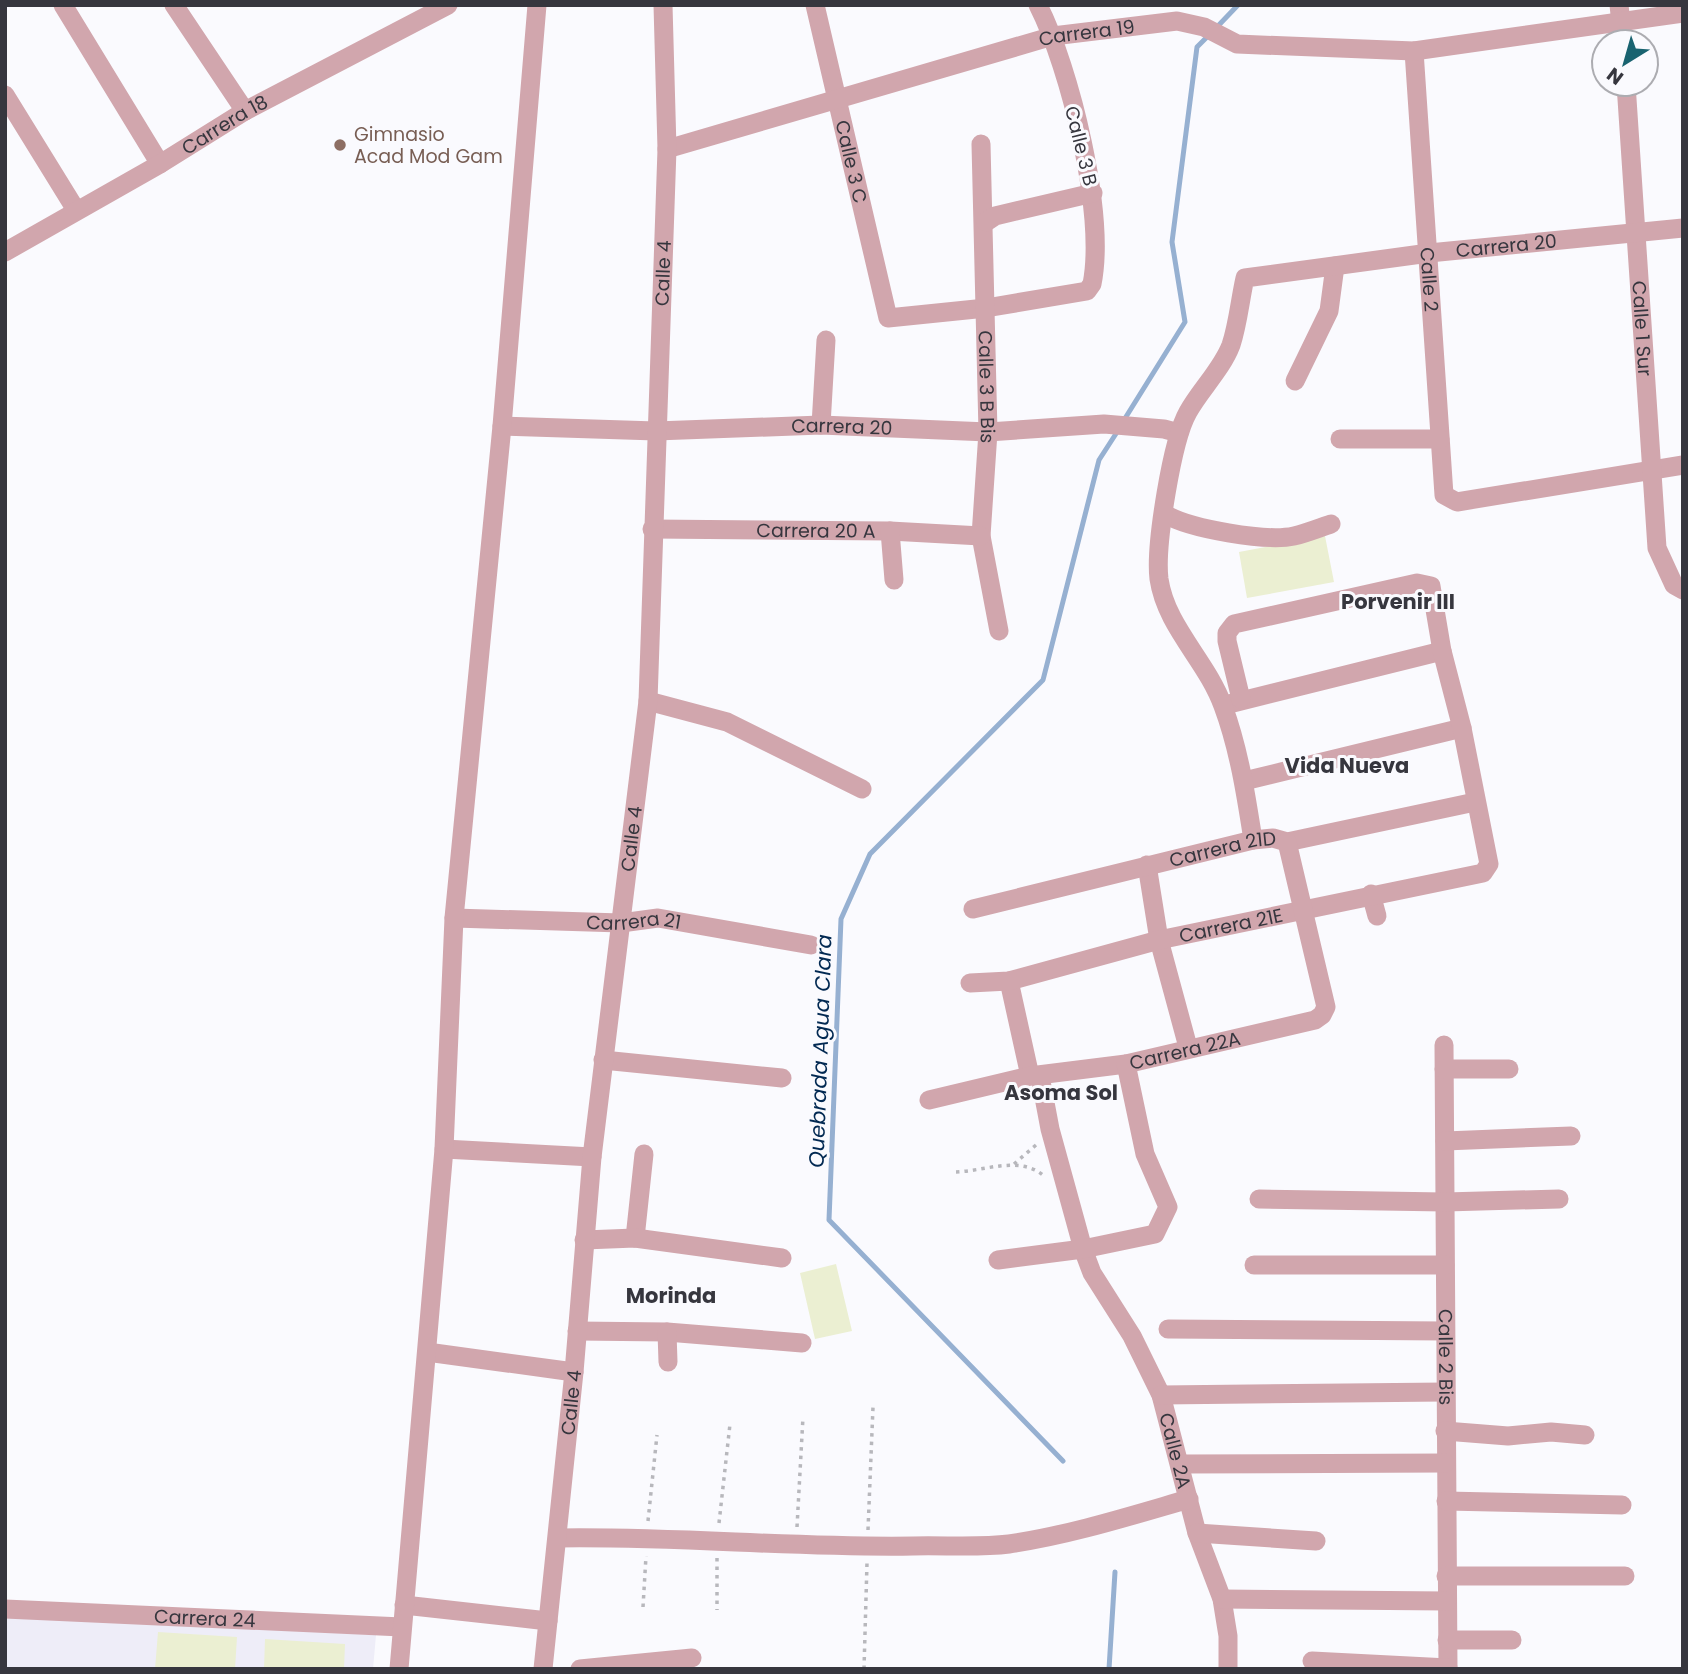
<svg xmlns="http://www.w3.org/2000/svg" width="1688" height="1674" font-family="Poppins,sans-serif">
  <style>
    .built { fill: #eeedf8 }
    .garden { fill: #ebefd2 }
    .lines { fill: none; stroke-linecap: round; stroke-linejoin: round }
    .stream { stroke: #96b0d1; stroke-width: 5 }
    .path { stroke: #b7b7bc; stroke-width: 3.5; stroke-dasharray: 3.5 5; stroke-linecap: butt }
    .minor { stroke: #d1a6ad; stroke-width: 19 }
    .tertiary { stroke: #d1a6ad; stroke-width: 19 }
    .education-dot { fill: #8d6e63; stroke: #fafafe; stroke-width: 2.5 }
    .labels { text-anchor: middle; dominant-baseline: central; stroke-width: 6; stroke-linejoin: round; paint-order: stroke }
    .street-label { font-size: 19px; fill: #36363e; stroke: #fafafe }
    .education-label { font-size: 19px; fill: #785e54; stroke: #fafafe; text-anchor: start }
    .neighbourhood-label { font-size: 21px; font-weight: bold; fill: #36363e; stroke: #fafafe }
    .water-label { font-size: 21px; font-style: italic; fill: #022952; stroke: #fafafe }
  </style>
  <rect width="100%" height="100%" fill="#fafafe"/>
  <path class="built" d="M5 1616 376 1635 373 1669H5Z"/>
  <path class="garden" d="M1325 536 1334 582 1247 598 1239 552Z
    M836 1264 852 1331 815 1339 800 1273Z
    M158 1632 237 1637 235 1669H155Z
    M265 1639 345 1644 344 1669H264Z"/>
  <g class="lines">
    <path class="stream" d="M1216 28 1238 5
      M1124 420 1185 322 1172 242 1197 47 1209 35
      M1063 1461 829 1220 841 919 870 854 1043 680 1099 460 1119 429
      M1109 1669 1115 1572"/>
    <path class="path" d="M1014 1164 1036 1145
      M956 1172C985 1171 1020 1155 1044 1176
      M648 1521 657 1435
      M719 1523 730 1424
      M797 1527 803 1417
      M868 1530 873 1407
      M717 1558V1610
      M643 1607 646 1556
      M864 1669 867 1563"/>
    <g class="minor">
      <path d="M63 5 160 164"/>
      <path d="M174 5 245 111"/>
      <path id="s1" d="M815 5 888 318 986 308 1087 291 1092 284C1106 214 1070 68 1038 5"/>
      <path d="M1619 5 1623 42"/>
      <path id="s2" d="M1414 51 1444 495 1457 502 1683 465"/>
      <path id="s3" d="M1626 84 1657 548 1674 585 1683 590"/>
      <path d="M5 95 76 210"/>
      <path id="s4" d="M981 144 988 432 981 536 999 631"/>
      <path id="s5" d="M667 149 1053 36 1177 21 1204 27 1237 44 1414 51 1683 13"/>
      <path d="M986 222 995 216 1093 193"/>
      <path id="s6" d="M5 252 160 164 245 111 448 5"/>
      <path d="M1295 381 1329 311 1335 266"/>
      <path d="M821 425 826 340"/>
      <path id="s7" d="M502 426 656 431 821 425 988 432 1104 424 1164 429 1179 433"/>
      <path d="M1340 439H1440"/>
      <path d="M1165 514C1189 529 1267 542 1294 536 1307 533 1319 528 1331 524"/>
      <path id="s8" d="M652 529 890 531 981 536"/>
      <path d="M890 531 894 580"/>
      <path d="M648 701 727 722 862 789"/>
      <path d="M1229 704 1442 651"/>
      <path d="M1244 781 1462 728"/>
      <path id="s9" d="M1253 840C1246 795 1239 749 1223 706 1207 661 1166 627 1159 579 1155 546 1172 440 1188 412 1200 390 1222 369 1231 345 1238 324 1240 300 1245 278L1429 253 1683 228"/>
      <path d="M1147 865 1159 940 1188 1047"/>
      <path d="M1371 894 1377 916"/>
      <path id="s10" d="M973 909 1253 840 1273 838 1287 842 1475 802"/>
      <path id="s11" d="M454 918 621 923 658 918 811 945"/>
      <path d="M1009 981 1030 1076"/>
      <path id="s12" d="M970 983 1009 981 1159 940 1483 873 1489 864 1462 728 1442 651 1431 586 1417 583 1234 624 1227 633V641L1241 699"/>
      <path id="s13" d="M1444 1045 1448 1669"/>
      <path d="M603 1060 782 1078"/>
      <path d="M1444 1069H1509"/>
      <path id="s14" d="M1040 1076 1050 1129 1083 1249 1092 1273 1132 1336 1161 1395 1197 1533 1222 1599 1228 1636V1669"/>
      <path id="s15" d="M929 1100 1030 1076 1126 1064 1315 1020 1322 1015 1326 1007 1287 842"/>
      <path d="M1445 1141 1571 1136"/>
      <path d="M444 1149 592 1157"/>
      <path d="M1259 1199 1445 1202 1559 1199"/>
      <path d="M635 1238 644 1154"/>
      <path d="M584 1240 635 1238 782 1258"/>
      <path d="M998 1260 1083 1249 1155 1234 1168 1207 1145 1154 1126 1064"/>
      <path d="M1254 1265H1445"/>
      <path d="M1168 1329 1445 1331"/>
      <path d="M577 1331 667 1332 802 1343"/>
      <path d="M667 1332 668 1362"/>
      <path d="M427 1352 574 1372"/>
      <path d="M1161 1395 1445 1392"/>
      <path d="M1445 1431 1508 1436 1551 1432 1585 1435"/>
      <path d="M1181 1464 1445 1463"/>
      <path d="M1446 1501 1622 1505"/>
      <path d="M1197 1533 1316 1541"/>
      <path d="M558 1538C676 1536 795 1548 913 1546 944 1545 978 1548 1009 1544 1070 1535 1130 1516 1189 1499"/>
      <path d="M1446 1576H1625"/>
      <path d="M1222 1599 1447 1601"/>
      <path d="M404 1605 548 1621"/>
      <path id="s16" d="M5 1609 402 1627"/>
      <path d="M1447 1640H1512"/>
      <path d="M1312 1661 1448 1668"/>
      <path id="s17" d="M543 1669 574 1372 592 1157 648 701 667 149 663 5"/>
      <path d="M580 1669 692 1658"/>
    </g>
    <path class="tertiary" d="M399 1669 444 1149 454 918 502 426 537 5"/>
  </g>
  <circle class="education-dot" cx="340" cy="145" r="7"/>
  <g class="labels">
    <g class="street-label">
      <text stroke="none"><textPath href="#s5" startOffset="436">Carrera 19</textPath></text>
      <text stroke="none"><textPath href="#s6" startOffset="254">Carrera 18</textPath></text>
      <text transform="translate(1081 146) rotate(76)">Calle 3 B</text>
      <text stroke="none"><textPath href="#s1" startOffset="161">Calle 3 C</textPath></text>
      <text stroke="none"><textPath href="#s9" startOffset="863">Carrera 20</textPath></text>
      <text stroke="none"><textPath href="#s17" startOffset="1402">Calle 4</textPath></text>
      <text stroke="none"><textPath href="#s2" startOffset="229">Calle 2</textPath></text>
      <text stroke="none"><textPath href="#s3" startOffset="245">Calle 1 Sur</textPath></text>
      <text stroke="none"><textPath href="#s4" startOffset="243">Calle 3 B Bis</textPath></text>
      <text stroke="none"><textPath href="#s7" startOffset="340">Carrera 20</textPath></text>
      <text stroke="none"><textPath href="#s8" startOffset="164">Carrera 20 A</textPath></text>
      <text stroke="none"><textPath href="#s17" startOffset="835">Calle 4</textPath></text>
      <text stroke="none"><textPath href="#s10" startOffset="257">Carrera 21D</textPath></text>
      <text stroke="none"><textPath href="#s11" startOffset="180">Carrera 21</textPath></text>
      <text stroke="none"><textPath href="#s12" startOffset="268">Carrera 21E</textPath></text>
      <text stroke="none"><textPath href="#s15" startOffset="261">Carrera 22A</textPath></text>
      <text stroke="none"><textPath href="#s13" startOffset="312">Calle 2 Bis</textPath></text>
      <text stroke="none"><textPath href="#s17" startOffset="268">Calle 4</textPath></text>
      <text stroke="none"><textPath href="#s14" startOffset="402">Calle 2A</textPath></text>
      <text stroke="none"><textPath href="#s16" startOffset="200">Carrera 24</textPath></text>
    </g>
    <g class="education-label">
      <text x="354" y="134">Gimnasio<tspan x="354" dy="22">Acad Mod Gam</tspan></text>
    </g>
    <g class="neighbourhood-label">
      <text x="1398" y="601">Porvenir III</text>
      <text x="1347" y="765">Vida Nueva</text>
      <text x="1061" y="1092">Asoma Sol</text>
      <text x="671" y="1295">Morinda</text>
    </g>
    <g class="water-label">
      <text transform="translate(820 1051) rotate(-88)">Quebrada Agua Clara</text>
    </g>
  </g>
  <rect width="1688" height="1674" fill="none" stroke="#36363e" stroke-width="14"/>
  <g transform="translate(1625 63) rotate(217)"><circle r="33" fill="#fafafe" stroke="#acacb1" stroke-width="2"/>
  <path d="M0-5L12 26L0 18L-12 26Z" fill="#196370"/>
  <text y="-10" font-size="19" font-weight="bold" text-anchor="middle" fill="#36363e">N</text>
  </g>
</svg>
